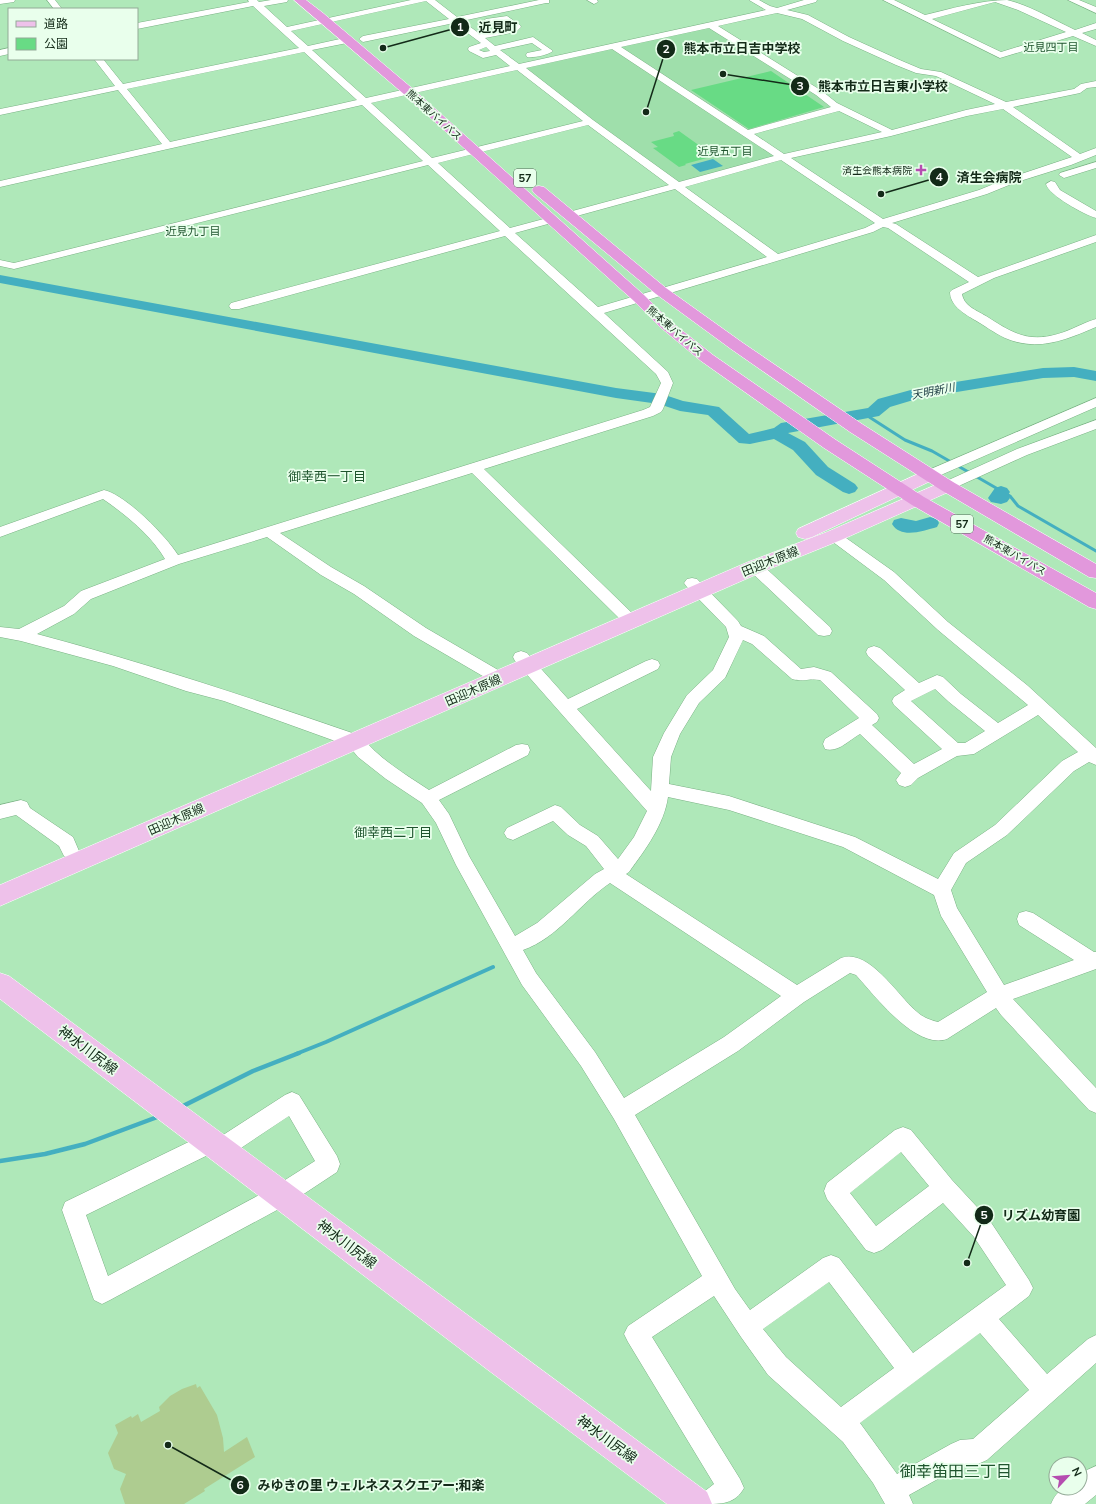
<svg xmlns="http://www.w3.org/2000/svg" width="1096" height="1504" font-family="Mulish,'Noto Sans JP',sans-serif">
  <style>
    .built { fill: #9fdfab }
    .green { fill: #68db85 }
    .water { fill: #44afc0 }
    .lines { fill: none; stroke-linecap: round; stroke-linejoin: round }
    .stream-far2 { stroke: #44afc0; stroke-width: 3 }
    .stream-far1 { stroke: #44afc0; stroke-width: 4 }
    .stream { stroke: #44afc0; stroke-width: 4.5 }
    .river { fill: #44afc0; fill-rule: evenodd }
    .building { fill: #aecc90 }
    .minor-casing { stroke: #7ab184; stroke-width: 1 }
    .major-casing { stroke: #fff; stroke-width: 1 }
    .highway-casing { stroke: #fff; stroke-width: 1 }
    .minor { fill: #fff; fill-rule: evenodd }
    .major { fill: #eec1ea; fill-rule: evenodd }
    .highway { fill: #e298dc; fill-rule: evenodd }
    .poi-dot { fill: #b54db0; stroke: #e9ffec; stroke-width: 1.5 }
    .labels { text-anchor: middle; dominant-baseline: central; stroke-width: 3.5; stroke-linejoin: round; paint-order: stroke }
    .far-street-label { font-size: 10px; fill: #132a18; stroke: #e9ffec }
    .far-poi-label { font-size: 10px; fill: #132a18; stroke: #e9ffec; text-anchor: end }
    .far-neighbourhood-label { font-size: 11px; fill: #1f552e; stroke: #e9ffec }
    .shield { fill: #e9ffec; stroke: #536a58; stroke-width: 1 }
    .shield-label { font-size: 11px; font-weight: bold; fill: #132a18 }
    .far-water-label { font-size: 11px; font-style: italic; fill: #204046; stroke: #e9ffec }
    .street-label { font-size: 12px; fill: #132a18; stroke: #e9ffec }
    .neighbourhood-label { font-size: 13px; fill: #1f552e; stroke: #e9ffec }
    .near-street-label { font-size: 14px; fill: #132a18; stroke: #e9ffec }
    .near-neighbourhood-label { font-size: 16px; fill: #1f552e; stroke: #e9ffec }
    .leader { fill: none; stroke: #132a18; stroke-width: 1.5 }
    .callout-dot { fill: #132a18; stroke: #e9ffec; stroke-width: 1.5 }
    .mark-label { font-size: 12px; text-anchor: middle; font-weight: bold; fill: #fff }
    .callout-label { font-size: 13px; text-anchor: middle; font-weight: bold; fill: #132a18; stroke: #e9ffec; stroke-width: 3.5; stroke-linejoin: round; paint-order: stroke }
  </style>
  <rect width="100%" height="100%" fill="#afe8b9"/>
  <path class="built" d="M710 25 839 108 747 133 782 157 677 186 519 67Z"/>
  <path class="green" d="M771 71 824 107 749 129 691 90Z
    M679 131 714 156 685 164 686 165 679 167 653 148 658 147 651 142 674 136 673 133Z"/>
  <path class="water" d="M713 159 723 166 700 172 691 165Z"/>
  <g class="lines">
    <path class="stream-far2" d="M863 413 905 440 932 451 1010 496 1018 506 1096 551"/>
    <path class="stream-far1" d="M296 1054 326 1042 493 967"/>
    <path class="stream" d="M181 1107 253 1071 299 1053
      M0 1161 45 1154 85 1144 160 1116"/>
    <path class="river" d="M0 275 616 388 662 394 683 401 719 407 749 434 774 428 781 423 787 422 868 408 878 399 918 388 1043 368 1074 367 1096 371V381L1074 377 1043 378 920 398 890 407 879 416 788 433 805 442 828 467 855 484 858 488 855 492 849 494 843 492 816 475 793 450 774 439 750 444 739 443 708 415 680 411 659 404 616 398 0 283Z
      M1001 486 1007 488 1010 492 1008 495 1010 498 1007 502 1001 504 991 502 988 498 995 488Z
      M930 517 937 519 939 523 937 527C923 531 901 539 892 524L894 520 901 518 916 521Z"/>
  </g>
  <path class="building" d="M196 1384 197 1388 200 1386 217 1415 223 1438 224 1452 247 1437 255 1457 204 1489 205 1491 184 1504H125L120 1489 126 1474 114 1469 108 1453 118 1433 115 1425 131 1416 132 1418 138 1414 141 1422 160 1411 159 1407 170 1396 182 1389Z"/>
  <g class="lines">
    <defs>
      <path id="minor" d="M0 0H15L14 2 0 4Z
        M47 0H55L62 9H54Z
        M248 0H257L259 2 271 0H288L287 2 264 6 287 27 411 0H435L457 17 539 0H549V3H546L462 21 480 34 510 28 511 27 503 21 486 25 482 22 486 19 507 16 520 25 521 27 516 32 485 38 495 46 533 37 553 51C548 55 534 58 527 57L526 55 527 53 542 50 532 43 500 50 519 64 766 10 749 0H759L770 6 777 8 804 0H817L816 2 787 10 808 15 849 37 902 61 921 69 941 72 1006 102 1074 89 1081 84 1096 81V87L1087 88 1080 93 1013 107 1080 154 1096 148V155L1071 165 1014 183 987 194 892 223 896 224 978 277 1096 235V242L994 278 962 294C964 306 976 310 986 316 1014 334 1030 344 1064 332 1075 328 1085 322 1096 319V327C1066 340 1037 352 1005 338 994 333 984 325 973 319 963 313 950 305 950 292L952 290 969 282 888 228 883 227 873 232 604 313 668 372 673 383 663 409 661 412 653 416 484 469 636 617 639 621 636 625 631 626 626 625 472 473 280 533 331 567 364 586 426 628 505 674 507 678 505 682 499 684 493 682 414 636 354 594 321 575 267 537 179 564 91 599 74 614 37 634C146 663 254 699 361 736 379 759 405 774 429 790L516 745 522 744 528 745 530 750 528 755 439 800 449 814 469 856 515 936 537 923 595 874 604 869 586 846 568 835 553 821 513 840 507 838 504 833 507 828 555 805 561 807 580 825 598 836 618 859 634 837 647 811 515 661 513 657 515 653 521 651 527 653 568 699 646 661 652 659 658 661 660 665 658 669 577 709 651 791 653 757 664 733 687 695 713 670 729 637 726 627 687 587 684 583 687 579 692 578 697 579 738 621 741 626 764 636 801 669 814 667 831 672 877 714 879 718 877 722 872 725 914 764 942 749 894 705 892 701 894 697 905 690 868 656 866 652 868 648 874 646 880 648 919 683 937 675 943 677 961 694 998 723 1028 705 938 630 884 580 829 539 827 536 829 533 834 531 839 533 894 572 948 622 1027 685 1096 748V765L1089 762 1074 771 1007 835 966 863 951 890 957 908 1004 985 1074 960 1019 925 1017 919 1019 913 1026 911 1033 913 1094 952H1096V969L1013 999 1096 1088V1113L1089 1110 1001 1015 996 1008 947 1039C916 1050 875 996 856 975L850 973 804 1002 738 1051 635 1115 735 1289 750 1310 823 1258 831 1255 839 1258 913 1353 1006 1285 974 1237 943 1203 882 1250 874 1253 866 1250 827 1199 824 1191 827 1183 895 1130 903 1127 911 1130 952 1180 990 1221 1029 1280 1033 1288 1029 1296 999 1319 1047 1374 1088 1339 1096 1335V1363L987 1460 978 1464 963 1465 909 1495 913 1504H885L873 1483 843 1442 768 1375 741 1337 714 1296 652 1337 740 1479 744 1488C735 1504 722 1504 703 1504L701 1500 705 1491 714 1484 628 1342 624 1334 628 1326 702 1276 614 1119 581 1066 522 985 456 865 436 823 422 803 386 779 358 757 349 746 224 701 186 691 113 666 21 641 0 637V627L19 629 64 606 81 591 165 559C151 535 126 515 103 499L0 537V527L104 490C126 495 166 536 178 555L643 410 650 407 661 383 656 374 505 236 239 309H231L229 306 231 303 500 231 428 165 14 269 0 266V260L14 263 423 161 362 105 0 187V181L162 144 118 90 0 115V109L115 86 94 59H103L123 84 299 48 253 6 137 29V23L249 2ZM426 1 449 19 363 36 359 39 363 42 454 23 481 43 469 47 468 49 469 51 483 58 496 55 510 66 366 98 312 50 352 42 353 40 352 38 349 37 308 46 291 31ZM777 13 802 19 843 41 896 65 916 73 936 76 995 104 966 110 892 130 837 103 822 91 718 26ZM709 28 816 95 831 107 748 130 621 47ZM486 47 490 51 484 52 479 50ZM612 49 774 156 679 182 593 120 526 68ZM304 52 357 100 170 142 127 89ZM517 70 583 121 432 158 371 103ZM1003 109 1072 157 1006 179 979 190 883 219 791 158 891 136 967 116ZM839 111 882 132 784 154 754 134ZM588 125 669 185 565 213 564 215 565 217H573L675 189 767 257 598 307 515 233 555 222 556 220 555 218 551 217 510 228 438 163ZM781 160 875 223 865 228 778 254 685 187ZM743 640 752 644 792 679C801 682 810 678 820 680L859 718 825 739 823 744 825 749C838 753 849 740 860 734L901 773 896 780 899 785 905 787 911 785 918 778 957 756 974 754 1038 715 1078 752 1062 761 995 825 954 853 938 879 855 837 729 796 669 784 671 757 680 734 699 703 725 678ZM935 689 949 702 985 731 965 743H958L911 701ZM668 797 729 810 843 847 934 895 941 916 987 992 938 1022C930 1020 922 1017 916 1011 897 995 869 948 841 958L797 985 626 874 629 872C645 850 664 825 668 797ZM610 883 781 996 724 1037 624 1098 595 1052 536 973 523 950C558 938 580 903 610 883ZM901 1152 929 1186 876 1226 850 1193ZM829 1282 894 1368 841 1407 786 1357 763 1329ZM980 1333 1029 1390 973 1439 960 1440 951 1444 897 1474 860 1423Z
        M587 0H597L598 2 594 4Z
        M883 0H894L925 15C949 9 982 0 1007 0 1029 5 1054 20 1075 30L1096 23V29L1082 33 1096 40V46L1073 36 1000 58ZM995 2 1018 10 1066 32 1001 52 932 19Z
        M1068 0H1079L1096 7V13Z
        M9 48V54L0 56V50Z
        M1096 162V168L1064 178 1059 175 1060 173Z
        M1051 181 1055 182 1060 190 1096 211V218C1085 215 1048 195 1046 184Z
        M1096 398V407L934 478 929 479 924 478 922 475 924 472Z
        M1096 420V429L1027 455 952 489 947 490 942 489 940 486 942 483 1017 449Z
        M755 562 760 563 830 627 832 631 830 635 824 636 818 635 750 571 748 567 750 563Z
        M21 800 27 802 30 808 73 837 79 851 76 856 70 858 64 856 59 846 16 815 0 819V805Z
        M292 1092 299 1095 337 1156 340 1164 337 1172 290 1203 110 1300 102 1304 94 1300 62 1210 65 1202 203 1135 211 1132 219 1135 220 1137 285 1095ZM289 1116 315 1161 274 1187 108 1276 86 1215 212 1153 213 1156 221 1160 229 1156Z
        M1096 1466V1495L1085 1504H1051C1058 1488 1064 1488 1080 1488V1475L1087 1470Z"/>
      <path id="major" d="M929 469 935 471 938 475 935 479 812 537 805 539 798 537 796 533 798 529Z
        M947 480 953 482 956 486 953 490 841 540 762 572 0 906V885L748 562 827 532Z
        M0 973 9 976 707 1492 712 1504H667L488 1370 0 999Z"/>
      <path id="highway" d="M294 0H306L323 13 413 89 644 295 670 321 713 355 836 440 924 497 1096 593V609L1089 607 912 505 824 448 701 361 660 327 634 301 405 95Z
        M539 186 544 187 666 288 743 343 862 424 953 482 1096 564V578L1089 577 941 490 850 432 731 349 656 294 534 193 532 190 534 187Z"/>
    </defs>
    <use href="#minor" class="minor-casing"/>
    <use href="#major" class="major-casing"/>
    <use href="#highway" class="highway-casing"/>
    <use href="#minor" class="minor"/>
    <use href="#major" class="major"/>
    <use href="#highway" class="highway"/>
  </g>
  <path class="poi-dot" d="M919 164h4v4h4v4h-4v4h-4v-4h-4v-4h4z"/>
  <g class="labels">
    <g class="far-street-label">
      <text transform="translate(434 115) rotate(42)">熊本東バイパス</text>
      <text transform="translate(675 331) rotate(41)">熊本東バイパス</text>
      <text transform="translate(1015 555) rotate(30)">熊本東バイパス</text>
    </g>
    <g class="far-poi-label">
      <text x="912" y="170">済生会熊本病院</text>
    </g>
    <g class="far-neighbourhood-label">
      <text x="1051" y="47">近見四丁目</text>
      <text x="725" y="151">近見五丁目</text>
      <text x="193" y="231">近見九丁目</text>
    </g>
    <g class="shield">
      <rect x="514" y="169" width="22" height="18" rx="3"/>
      <rect x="951" y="515" width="22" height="18" rx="3"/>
    </g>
    <g class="shield-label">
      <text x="525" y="178">57</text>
      <text x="962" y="524">57</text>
    </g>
    <g class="far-water-label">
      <text transform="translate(933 391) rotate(-11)">天明新川</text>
    </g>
    <g class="street-label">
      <text transform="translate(770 561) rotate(-22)">田迎木原線</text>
      <text transform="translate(473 690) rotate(-24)">田迎木原線</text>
      <text transform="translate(176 819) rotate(-24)">田迎木原線</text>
    </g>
    <g class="neighbourhood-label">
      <text x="327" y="476">御幸西一丁目</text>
      <text x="393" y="832">御幸西二丁目</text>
    </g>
    <g class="near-street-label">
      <text transform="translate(88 1050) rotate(37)">神水川尻線</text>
      <text transform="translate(347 1244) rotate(37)">神水川尻線</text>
      <text transform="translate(607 1439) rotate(36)">神水川尻線</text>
    </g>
    <g class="near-neighbourhood-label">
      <text x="956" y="1471">御幸笛田三丁目</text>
    </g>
  </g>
  <path class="leader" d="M383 48L460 27M646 112L666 49M723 74L800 86M881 194L939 177M967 1263L984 1215M168 1445L240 1485"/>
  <g class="callout-dot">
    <circle cx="383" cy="48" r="4"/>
    <circle cx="646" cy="112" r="4"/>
    <circle cx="723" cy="74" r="4"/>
    <circle cx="881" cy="194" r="4"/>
    <circle cx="967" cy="1263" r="4"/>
    <circle cx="168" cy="1445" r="4"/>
    <circle cx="460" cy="27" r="10"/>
    <circle cx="666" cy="49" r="10"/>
    <circle cx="800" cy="86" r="10"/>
    <circle cx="939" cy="177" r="10"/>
    <circle cx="984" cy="1215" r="10"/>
    <circle cx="240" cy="1485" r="10"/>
  </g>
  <g class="mark-label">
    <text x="460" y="31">1</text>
    <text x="666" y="53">2</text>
    <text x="800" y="90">3</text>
    <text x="939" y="181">4</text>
    <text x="984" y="1219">5</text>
    <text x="240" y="1489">6</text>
  </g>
  <g class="callout-label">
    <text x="498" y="32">近見町</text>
    <text x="742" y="53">熊本市立日吉中学校</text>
    <text x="883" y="91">熊本市立日吉東小学校</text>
    <text x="989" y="182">済生会病院</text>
    <text x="1041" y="1220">リズム幼育園</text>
    <text x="371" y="1490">みゆきの里 ウェルネススクエアー;和楽</text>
  </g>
  <rect x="8" y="8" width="130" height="52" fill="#e9ffec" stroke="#93aa97"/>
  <rect x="16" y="21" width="20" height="6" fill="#eec1ea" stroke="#93aa97"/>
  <text x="44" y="28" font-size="12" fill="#132a18">道路</text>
  <rect x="16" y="38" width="20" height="12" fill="#68db85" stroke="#93aa97"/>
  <text x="44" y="48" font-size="12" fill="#132a18">公園</text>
  <g transform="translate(1068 1476) rotate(64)"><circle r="19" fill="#e9ffec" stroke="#93aa97"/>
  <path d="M0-3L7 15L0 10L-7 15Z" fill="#b54db0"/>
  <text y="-6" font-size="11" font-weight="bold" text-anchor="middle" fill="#132a18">N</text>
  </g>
</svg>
